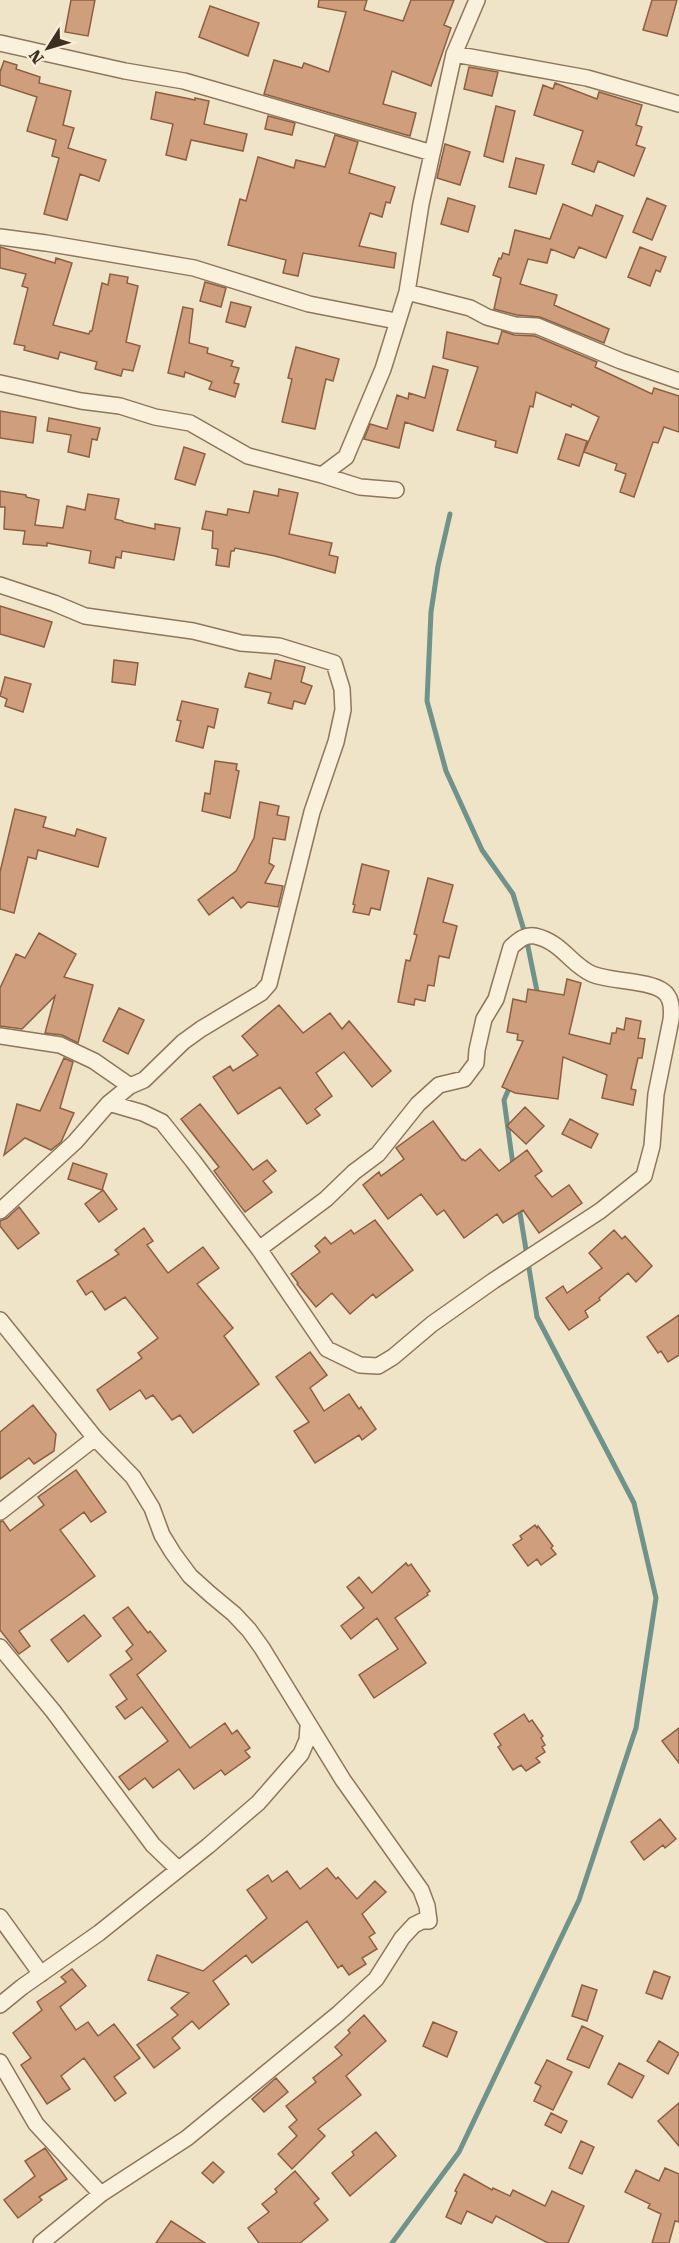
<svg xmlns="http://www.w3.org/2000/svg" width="679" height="2243" font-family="'Roboto Serif',serif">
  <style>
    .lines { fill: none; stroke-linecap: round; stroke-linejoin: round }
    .stream { stroke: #6f938a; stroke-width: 5 }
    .building { fill: #cf9f7d; stroke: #8d5f41; stroke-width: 1.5 }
    .minor-casing { stroke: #8d765c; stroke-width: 18 }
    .minor { stroke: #faf1dc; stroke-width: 15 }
  </style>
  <rect width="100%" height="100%" fill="#f0e4c8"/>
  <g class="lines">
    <path class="stream" d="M450 514 438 566 431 612 427 701 446 771 482 850 513 894 526 937 538 996
      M511 1084 504 1100 513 1165
      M392 2243 459 2152 579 1900 636 1728 656 1598 634 1503 537 1317 519 1207"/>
  </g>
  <path class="building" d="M71 0H95L88 36 65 32Z
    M319 0H367L364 10 403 21 411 0H454L444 25 451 28 431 86 392 71 383 104 416 113 410 136 264 94 274 60 302 68 304 63 329 72 346 12 318 7Z
    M652 0H677L667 36 643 30Z
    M210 6 259 23 248 56 199 37Z
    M4 61 17 65 16 69 40 77 39 83 71 91 63 125 74 128 68 148 106 160 99 181 80 174 67 220 44 214 59 158 52 156 56 140 27 131 37 97 0 85V72Z
    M469 67 498 72 492 96 464 89Z
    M555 83 597 99 599 92 642 105 636 125 642 127 636 145 645 148 634 176 598 161 594 172 572 164 583 131 534 115 543 85 553 89Z
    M156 92 195 100V98L209 101 204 124 247 134 243 151 191 140 186 160 166 155 173 124 151 119Z
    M496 106 515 111 503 162 484 156Z
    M268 116 295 123 292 135 265 129Z
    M335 135 358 142 349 173 395 187 390 203 386 202 382 217 370 213 359 246 396 253 394 268 303 253 298 276 283 273 286 260 228 245 240 199 246 201 258 157 294 168 296 160 325 167Z
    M445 144 470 152 460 185 437 178Z
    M516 158 544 165 536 194 509 187Z
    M448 198 475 206 468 232 441 224Z
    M647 198 666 206 652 240 633 232Z
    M563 204 592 216 596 205 623 216 606 258 579 247 574 258 551 249 547 263 528 259 520 284 557 295 554 305 609 329 604 343 540 317 517 315 494 309 501 278 493 275 499 258 501 259 503 253 509 255 515 230 550 239Z
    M0 247 55 263 56 258 72 263 53 325 89 334 90 331H92L102 283 108 285 110 274 128 277 127 283 138 286 126 342 140 346 133 371 123 369 121 376 95 369 97 362 60 352 58 359 24 350 25 346 14 344 28 288 22 286 26 274 0 268Z
    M640 247 666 257 660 272 656 270 650 286 628 277Z
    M205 282 226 288 221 307 200 301Z
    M231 302 251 307 245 327 226 322Z
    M183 307 193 309 189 343 208 348 207 353 233 361 231 366 239 368 234 383 239 384 235 397 209 389 212 382 185 372 184 377 168 373Z
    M502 331 514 335 535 336 597 362 595 367 652 394 654 388 679 396V432L664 427 658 443 653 442 634 497 620 492 626 474 615 470 617 464 584 452 599 417 572 404 571 407 536 392 533 407 530 406 517 453 495 447 496 441 457 430 478 367 443 358 447 332 498 344Z
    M296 347 339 359 333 381 326 379 315 429 282 422 292 379 288 378Z
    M433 366 448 370 433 431 405 422 399 448 364 439 370 424 387 429 397 395 408 399 409 393 425 398Z
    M0 411 36 417 33 443 0 438Z
    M49 418 100 428 97 440 92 439 89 457 68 452 71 435 47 431Z
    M566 434 587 441 579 466 558 459Z
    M184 447 205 454 195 485 175 479Z
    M279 489 298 493 289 534 332 543 329 555 338 557 335 573 275 556 235 548 234 551H231L229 567 216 565 218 549 212 548 213 531 202 529 206 511 227 515 228 509 249 513 254 491 278 496Z
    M0 491 26 495V497L39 500 35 525 63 528 67 506 85 510 88 494 119 499 115 519 123 521V522L155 529V524L180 528 174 560 122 551 121 558 116 557 114 568 89 563 91 551 47 543V546L23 544 25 531 4 529 5 507H0Z
    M0 606 52 622 44 647 0 634Z
    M114 660 138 663 135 685 112 682Z
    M275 660 305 667 301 682 312 686 305 704 294 701 292 709 268 703 271 693 245 687 249 673 271 679Z
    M5 677 31 684 23 712 5 706 7 699 0 696Z
    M182 701 218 709 214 728 208 726 203 748 176 741 181 721 177 720Z
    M215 761 237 764 236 770 239 771 230 818 202 811 205 793 210 794Z
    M260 802 279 806 277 815 289 817 285 840 273 838 269 863 274 866 265 883 283 886 278 907 248 902 241 908 233 897 209 915 198 900 236 871 254 838Z
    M15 809 46 817 43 827 75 836 77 829 106 838 98 867 38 850 36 859 28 857 14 913 0 909V872Z
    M362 864 389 871 380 910 371 908 369 915 353 912 355 905 353 904Z
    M428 878 453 885 443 922 457 926 449 958 439 956 434 986 428 985 425 1001 415 999 414 1005 398 1002 406 960 410 961 417 935 414 934Z
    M39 933 76 954 64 977 93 985 78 1043 62 1035 45 1033 55 996 22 1029 0 1026V988L16 954 25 958Z
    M567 979 581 983 569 1034 610 1044 612 1033H616L617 1028 624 1030 626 1018 641 1021 638 1038 645 1039 642 1058H638L631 1089 636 1090 633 1105 602 1098 607 1075 563 1057 558 1099 515 1093 502 1087 523 1041 517 1040 518 1034 507 1032 513 999 526 1002 528 989 564 995Z
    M279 1005 303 1033 330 1013 342 1029 349 1021 391 1071 372 1087 344 1052 316 1073 332 1096 315 1109 320 1115 307 1124 280 1087 238 1114 213 1077 230 1066 233 1071 258 1055 242 1036Z
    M119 1008 144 1020 128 1054 103 1041Z
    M64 1058 73 1062 60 1108 74 1113 61 1142 51 1150 25 1138 4 1155 17 1104 40 1111Z
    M200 1104 253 1170 267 1160 276 1171 263 1181 272 1192 245 1212 214 1171 219 1167 181 1119Z
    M525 1107 544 1126 526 1144 507 1126Z
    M570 1119 598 1134 591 1148 562 1134Z
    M433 1121 462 1160 463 1159 465 1161 480 1149 499 1171 527 1150 542 1171 535 1176 552 1197 569 1185 582 1203 539 1233 523 1210 503 1223 497 1214 464 1238 444 1210 437 1215 421 1194 388 1219 363 1185 379 1172 381 1176 404 1159 396 1148Z
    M73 1163 107 1174 102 1190 68 1179Z
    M103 1190 117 1209 99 1222 85 1204Z
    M19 1207 39 1233 18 1249 0 1226V1221L7 1218Z
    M375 1220 413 1270 376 1298 373 1294 350 1314 332 1293 316 1307 297 1284 298 1283 291 1274 320 1252 315 1246 325 1237 331 1244 351 1230 354 1234Z
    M144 1228 153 1241 147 1245 168 1273 203 1247 219 1268 197 1284 233 1328 224 1336 259 1384 193 1433 180 1415 172 1420 153 1395 146 1399 140 1390 110 1410 97 1390 142 1358 138 1353 158 1338 125 1297 105 1310 92 1291 86 1295 77 1281 119 1254 115 1250Z
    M614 1230 622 1239 625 1236 652 1266 636 1282 628 1273 599 1298 600 1300 585 1311 588 1317 569 1330 546 1298 563 1286 567 1293 602 1268 589 1253Z
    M679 1315V1355L668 1362 661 1351 658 1353 647 1337Z
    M310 1352 327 1375 310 1388 324 1411 349 1394 359 1409 361 1407 376 1429 362 1440 359 1435 315 1463 294 1431 309 1422 276 1377Z
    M33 1405 56 1434 54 1451 34 1464 29 1458 0 1479V1432Z
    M76 1470 106 1512 91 1522 84 1512 60 1530 95 1576 19 1631 30 1646 19 1654 0 1630V1522L3 1521 10 1531 44 1505 38 1497Z
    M535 1525 537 1528 538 1526 553 1546 551 1548 556 1554 541 1565 537 1559 528 1566 513 1545 522 1539 520 1536Z
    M406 1563 408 1566 411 1564 430 1591 427 1593 428 1595 395 1618 426 1663 374 1698 359 1675 398 1649 377 1618 351 1639 341 1626 364 1608 347 1587 359 1577 372 1593Z
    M128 1607 148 1633 150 1631 166 1651 137 1675 190 1748 225 1723 232 1734 237 1730 250 1748 245 1751 250 1757 225 1775 221 1770 194 1789 179 1769 153 1788 145 1778 129 1790 119 1777 168 1741 142 1707 125 1719 116 1707 127 1699 110 1675 132 1659 126 1651 133 1645 113 1618Z
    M84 1615 101 1636 68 1662 51 1640Z
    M524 1714 529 1722 532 1720 543 1736 541 1738 545 1745 542 1747 545 1752 536 1758 540 1762 526 1771 521 1765 513 1770 498 1747 501 1745 494 1734Z
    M679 1728V1763L662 1741Z
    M660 1819 676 1839 665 1848 663 1845 644 1860 631 1842Z
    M327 1868 336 1879 338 1877 357 1899 375 1881 386 1892 362 1914 375 1933 369 1937 377 1949 362 1958 366 1964 349 1975 342 1965 338 1968 307 1921 252 1963 246 1955 213 1981 229 2004 199 2029 192 2021 172 2038 180 2048 154 2068 137 2045 178 2015 171 2008 189 1993 148 1980 157 1955 203 1971 267 1918 247 1890 268 1875 272 1882 287 1871 300 1889Z
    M72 1969 86 1986 60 2007 76 2030 88 2022 98 2036 114 2024 140 2058 114 2077 126 2093 115 2101 84 2058 61 2076 70 2089 47 2104 21 2065 31 2058 13 2033 42 2010 37 2002 66 1982 61 1977Z
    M654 1971 670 1977 662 1999 646 1993Z
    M582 1985 597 1990 587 2021 572 2016Z
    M364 2015 386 2041 346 2076 361 2095 318 2129 325 2136 292 2169 278 2154 297 2136 289 2127 297 2120 286 2106 316 2082 313 2078 342 2055 335 2047 350 2033 348 2030Z
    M433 2022 457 2032 447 2057 423 2046Z
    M582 2026 603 2036 589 2068 567 2059Z
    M659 2041 679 2053 668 2074 647 2061Z
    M547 2060 572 2072 553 2110 534 2101 541 2086 535 2083Z
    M619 2063 644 2076 632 2098 608 2084Z
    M276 2078 288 2092 264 2112 252 2099Z
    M679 2103V2146L658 2121Z
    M551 2113 567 2121 561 2133 545 2125Z
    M376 2132 396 2156 350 2196 332 2173 354 2155 352 2152Z
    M581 2141 594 2147 582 2174 569 2168Z
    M45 2148 67 2179 39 2197 42 2200 18 2218 4 2200 35 2176 25 2161Z
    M213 2162 224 2172 213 2183 202 2173Z
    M665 2168 679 2174V2222L675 2221 669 2243H652L661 2214 648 2208 650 2204 625 2192 636 2170 659 2181Z
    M295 2171 319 2199 314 2203 328 2220 300 2243H259L248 2228 269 2212 262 2204 277 2192 275 2189Z
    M464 2174 492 2190 493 2188 510 2196 513 2190 545 2206 552 2191 584 2206 568 2243H548L496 2216 492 2223 467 2211 461 2224 446 2217 457 2192 455 2191Z
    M171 2221 205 2243H156Z"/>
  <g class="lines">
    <defs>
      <path id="minor" d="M0 43 125 71 184 81 432 153
        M454 54 587 78 679 104
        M0 237 46 243 194 268 309 304 396 321
        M407 292 470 308 487 317 515 325 537 326 621 361 679 381
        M0 383 81 401 120 406 155 417 190 423 248 456 322 475 360 487 396 490
        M322 475 346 457 383 369 407 292 421 204 454 54 477 0
        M0 585 54 603 85 616 193 631 241 643 279 646 334 663 342 689 343 710 336 742 312 812 269 984 261 993 201 1029 183 1042 144 1080 130 1086 109 1103 75 1142 0 1211
        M0 1036 60 1045 94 1061 130 1086
        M109 1103 143 1113 162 1122 193 1161 259 1249 327 1349 360 1365 378 1366 393 1357 432 1324 493 1281 600 1211 644 1176 652 1146 656 1094 671 1020C672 1011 672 997 663 991 648 980 611 982 592 974 571 965 562 942 535 936 525 934 518 941 511 947L496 999 484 1019 477 1050 476 1063 464 1079 439 1085 418 1104 378 1154 354 1172 326 1199 259 1249
        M0 1320 95 1438 133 1477 152 1508 162 1535 173 1553 190 1576 210 1594 234 1614 249 1630 262 1648 343 1780 421 1890 427 1906 429 1921H422L414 1925 402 1938 376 1979 338 2014 187 2138 101 2194 41 2243
        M0 1512 95 1438
        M0 1647 53 1711 153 1845 178 1869
        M0 1917 41 1974
        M0 2005 22 1987 99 1933 208 1846 258 1803 301 1754 307 1740 308 1727
        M0 2062 36 2124 101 2194"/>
    </defs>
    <use href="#minor" class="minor-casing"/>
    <use href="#minor" class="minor"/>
  </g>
  <g transform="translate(48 48) rotate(233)" stroke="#f7eed8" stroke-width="4.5" paint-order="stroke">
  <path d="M0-4.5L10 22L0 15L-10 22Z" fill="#3d2e20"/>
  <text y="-9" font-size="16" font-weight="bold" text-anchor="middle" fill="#3d2e20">N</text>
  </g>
</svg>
